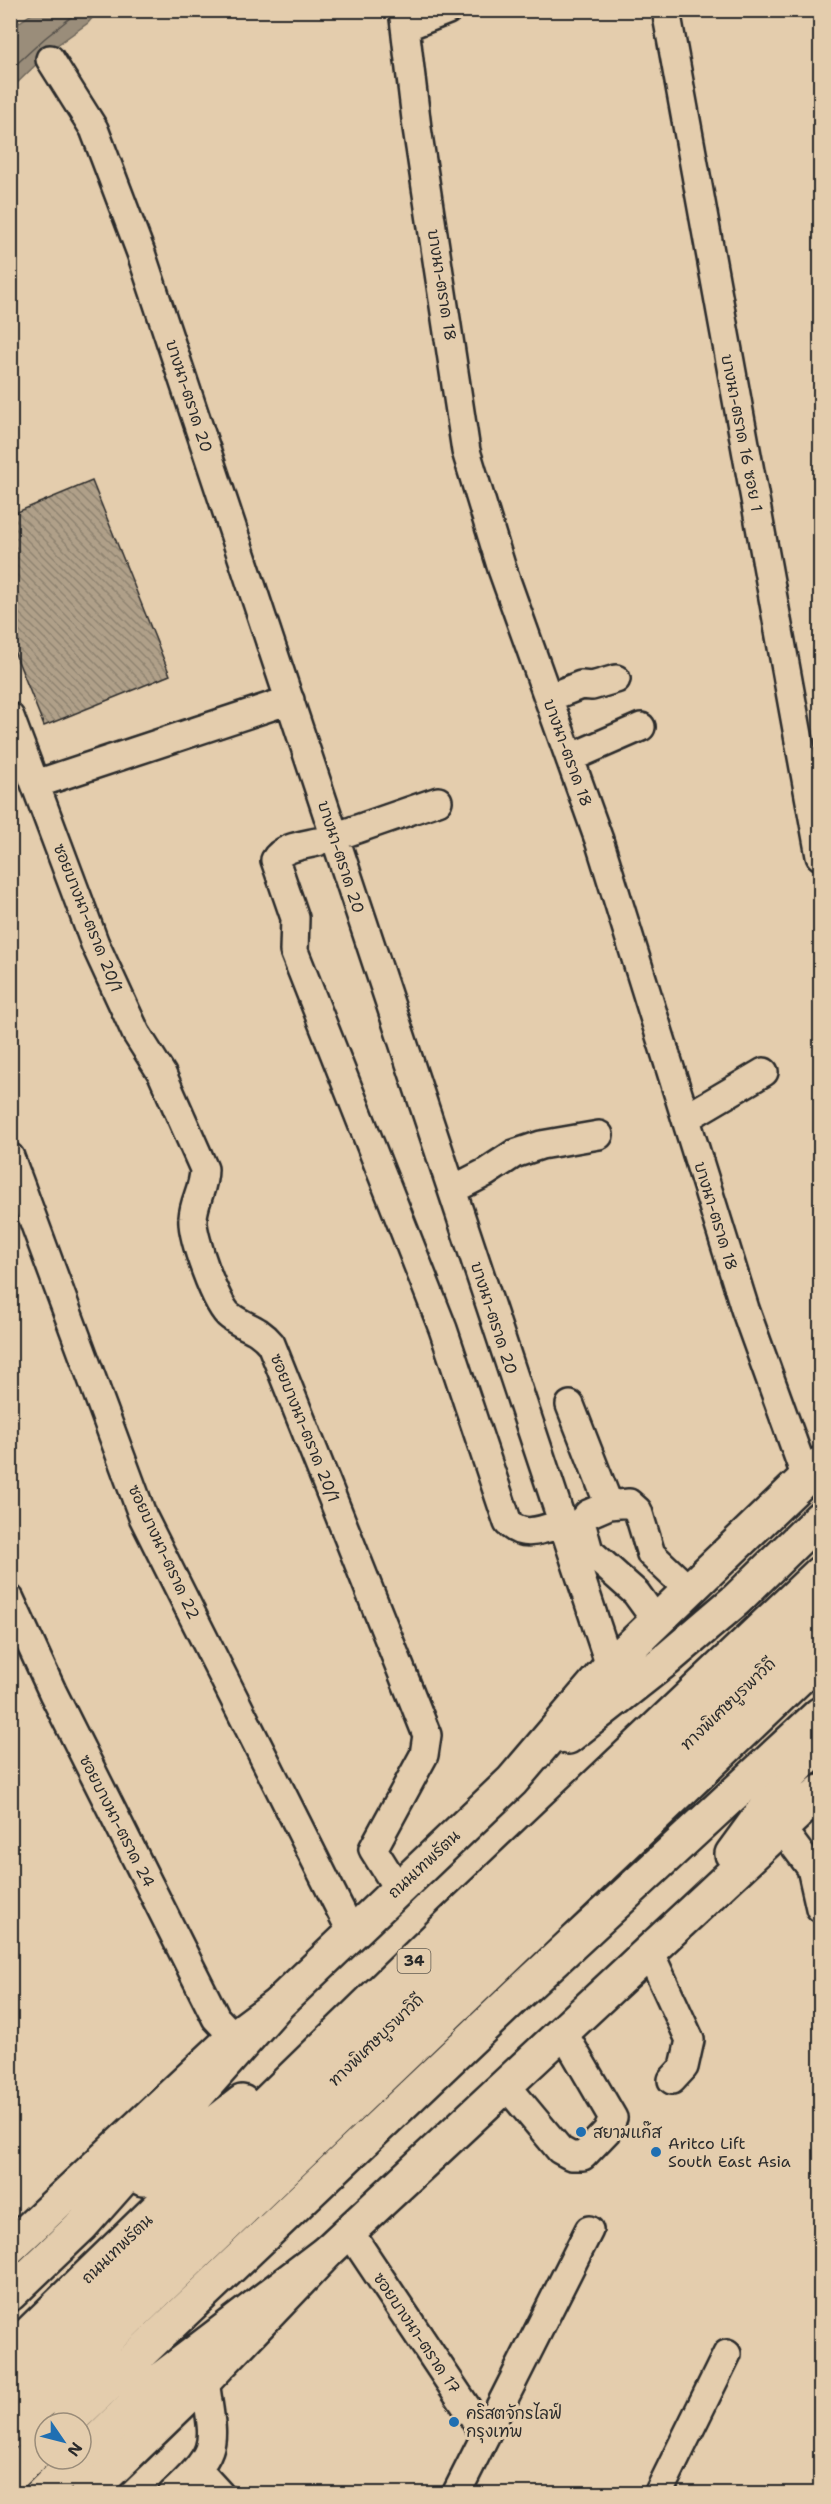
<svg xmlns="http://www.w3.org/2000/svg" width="831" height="2504" font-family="'Shantell Sans','Playpen Sans Thai',sans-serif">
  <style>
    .water { fill: #9a8d7a; stroke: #6e665a; stroke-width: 1.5 }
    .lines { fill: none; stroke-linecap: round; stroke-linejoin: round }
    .shore { stroke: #57524b; stroke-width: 1.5 }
    .building { fill: url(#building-back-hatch); stroke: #2b2b2b; stroke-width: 1.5 }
    .minor-casing { stroke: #2b2b2b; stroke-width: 32 }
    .major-casing { stroke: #2b2b2b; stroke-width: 38 }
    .highway-casing { stroke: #2b2b2b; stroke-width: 38 }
    .minor { stroke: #e4cdad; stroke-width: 27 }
    .major { stroke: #e4cdad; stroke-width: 33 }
    .highway { stroke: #e4cdad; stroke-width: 33 }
    .poi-dot { fill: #1f6fb2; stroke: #e4cdad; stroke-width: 2 }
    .labels { text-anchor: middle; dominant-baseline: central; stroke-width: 6; stroke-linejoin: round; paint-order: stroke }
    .shield { fill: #e4cdad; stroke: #625c52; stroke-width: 1.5 }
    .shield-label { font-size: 15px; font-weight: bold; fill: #2b2b2b }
    .street-label { font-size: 16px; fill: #2b2b2b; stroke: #e4cdad }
    .poi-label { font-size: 16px; fill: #2b2b2b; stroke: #e4cdad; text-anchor: start }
  </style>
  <defs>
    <pattern id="building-back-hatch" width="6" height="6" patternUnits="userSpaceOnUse" patternTransform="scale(1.5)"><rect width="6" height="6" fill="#b0a089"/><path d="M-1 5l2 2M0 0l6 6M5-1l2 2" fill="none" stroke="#8f8370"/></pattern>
  </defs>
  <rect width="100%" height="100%" fill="#e4cdad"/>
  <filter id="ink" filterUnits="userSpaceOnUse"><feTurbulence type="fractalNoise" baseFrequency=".0167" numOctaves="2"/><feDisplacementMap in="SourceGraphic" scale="12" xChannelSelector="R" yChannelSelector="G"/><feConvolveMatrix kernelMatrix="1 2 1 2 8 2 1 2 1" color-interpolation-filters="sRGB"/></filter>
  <g filter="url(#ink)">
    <path class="water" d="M36 11H98L88 23 53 48 11 89V28Z"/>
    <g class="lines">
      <path class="shore" d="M10 70 45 38 80 10"/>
    </g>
    <path class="building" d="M92 481 170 675 44 726 10 641V515Z"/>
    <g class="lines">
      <defs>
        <path id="minor" d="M403 10 417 128 466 451 502 569 599 840 745 1309 806 1478
          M666 10 820 856
          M405 27 448 10
          M50 59 94 129 141 253 610 1666
          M548 698 581 685 592 686 616 679
          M10 717 95 944 136 1033 162 1074 204 1169C204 1189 194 1200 193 1218 191 1235 216 1306 230 1316 245 1328 256 1326 271 1344L427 1735 424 1755 373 1849 398 1889
          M570 758 641 727
          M36 784 290 700
          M334 837 438 801
          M317 842C304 845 282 847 275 860L295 918 294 951 443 1329 508 1523C524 1539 544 1529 563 1523
          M686 1118 764 1072
          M10 1157 143 1517 352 1933
          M452 1190 485 1173 514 1154 541 1145 599 1135
          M570 1405 609 1505 629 1503 638 1511 651 1554 690 1591
          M609 1505 588 1514 581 1522 589 1551 636 1593 657 1622
          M10 1599 53 1693 216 2018 234 2037
          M781 1828 811 1868 820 1908
          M649 1951 690 2040 684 2067 672 2080
          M505 2084 560 2150 571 2156H583L607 2131 613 2118 563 2032
          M349 2231 485 2435
          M198 2470 220 2494
          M172 2494C223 2448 213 2443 205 2380
          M456 2494 589 2230
          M658 2494 727 2354"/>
        <path id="major" d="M568 1737 667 1659 736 1600 820 1518
          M732 1854 789 1776 820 1743
          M10 2247 234 2037 277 2005 512 1781 610 1666 820 1464
          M87 2494 205 2380 328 2251 820 1792"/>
        <path id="highway" d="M143 2179 242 2102
          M10 2294 82 2225 277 2005
          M10 2352 447 1927 820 1573
          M10 2390 820 1616
          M67 2423 518 1994 820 1714
          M10 2432 820 1658
          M81 2456 162 2378 328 2251
          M10 2477 45 2444
          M42 2494 77 2459"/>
      </defs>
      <use href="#minor" class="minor-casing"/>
      <use href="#major" class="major-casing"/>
      <use href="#highway" class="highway-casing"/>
      <use href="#minor" class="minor"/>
      <use href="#major" class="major"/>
      <use href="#highway" class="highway"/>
    </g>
  </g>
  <g class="poi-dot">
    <circle cx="581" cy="2132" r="6"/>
    <circle cx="656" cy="2152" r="6"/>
    <circle cx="454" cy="2422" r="6"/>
  </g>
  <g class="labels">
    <rect class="shield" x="397.5" y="1949" width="33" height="24" rx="4.5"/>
    <g class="shield-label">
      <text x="414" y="1961">34</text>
    </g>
    <g class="street-label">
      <text transform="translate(442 285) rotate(81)">บางนา-ตราด 18</text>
      <text transform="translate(189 396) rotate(72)">บางนา-ตราด 20</text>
      <text transform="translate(742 433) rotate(79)">บางนา-ตราด 16 ซอย 1</text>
      <text transform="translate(568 753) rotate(70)">บางนา-ตราด 18</text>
      <text transform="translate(341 857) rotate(72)">บางนา-ตราด 20</text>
      <text transform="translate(88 918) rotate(68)">ซอยบางนา-ตราด 20/1</text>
      <text transform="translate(716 1216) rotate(73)">บางนา-ตราด 18</text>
      <text transform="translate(494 1318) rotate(72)">บางนา-ตราด 20</text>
      <text transform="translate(305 1428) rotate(68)">ซอยบางนา-ตราด 20/1</text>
      <text transform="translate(164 1552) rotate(65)">ซอยบางนา-ตราด 22</text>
      <text transform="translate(728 1704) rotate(-44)">ทางพิเศษบูรพาวิถี</text>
      <text transform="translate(117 1821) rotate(63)">ซอยบางนา-ตราด 24</text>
      <text transform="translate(424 1864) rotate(-43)">ถนนเทพรัตน</text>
      <text transform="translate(376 2040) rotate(-44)">ทางพิเศษบูรพาวิถี</text>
      <text transform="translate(117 2249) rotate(-44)">ถนนเทพรัตน</text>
      <text transform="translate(417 2333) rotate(56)">ซอยบางนา-ตราด 17</text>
    </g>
    <g class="poi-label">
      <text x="593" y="2132">สยามแก๊ส</text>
      <text x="668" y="2143">Aritco Lift<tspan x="668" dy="18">South East Asia</tspan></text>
      <text x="466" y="2413">คริสตจักรไลฟ์<tspan x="466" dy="18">กรุงเทพ</tspan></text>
    </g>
  </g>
  <rect width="831" height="2504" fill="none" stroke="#e4cdad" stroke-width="36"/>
  <rect x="18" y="18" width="795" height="2468" fill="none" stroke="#2b2b2b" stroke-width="2" filter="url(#ink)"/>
  <g transform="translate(63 2441) rotate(125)"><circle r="28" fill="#e4cdad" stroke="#9a8c79" stroke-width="1.5"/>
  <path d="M0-4.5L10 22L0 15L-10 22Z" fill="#1f6fb2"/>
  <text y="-9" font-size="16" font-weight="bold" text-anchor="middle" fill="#2b2b2b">N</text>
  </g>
</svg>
